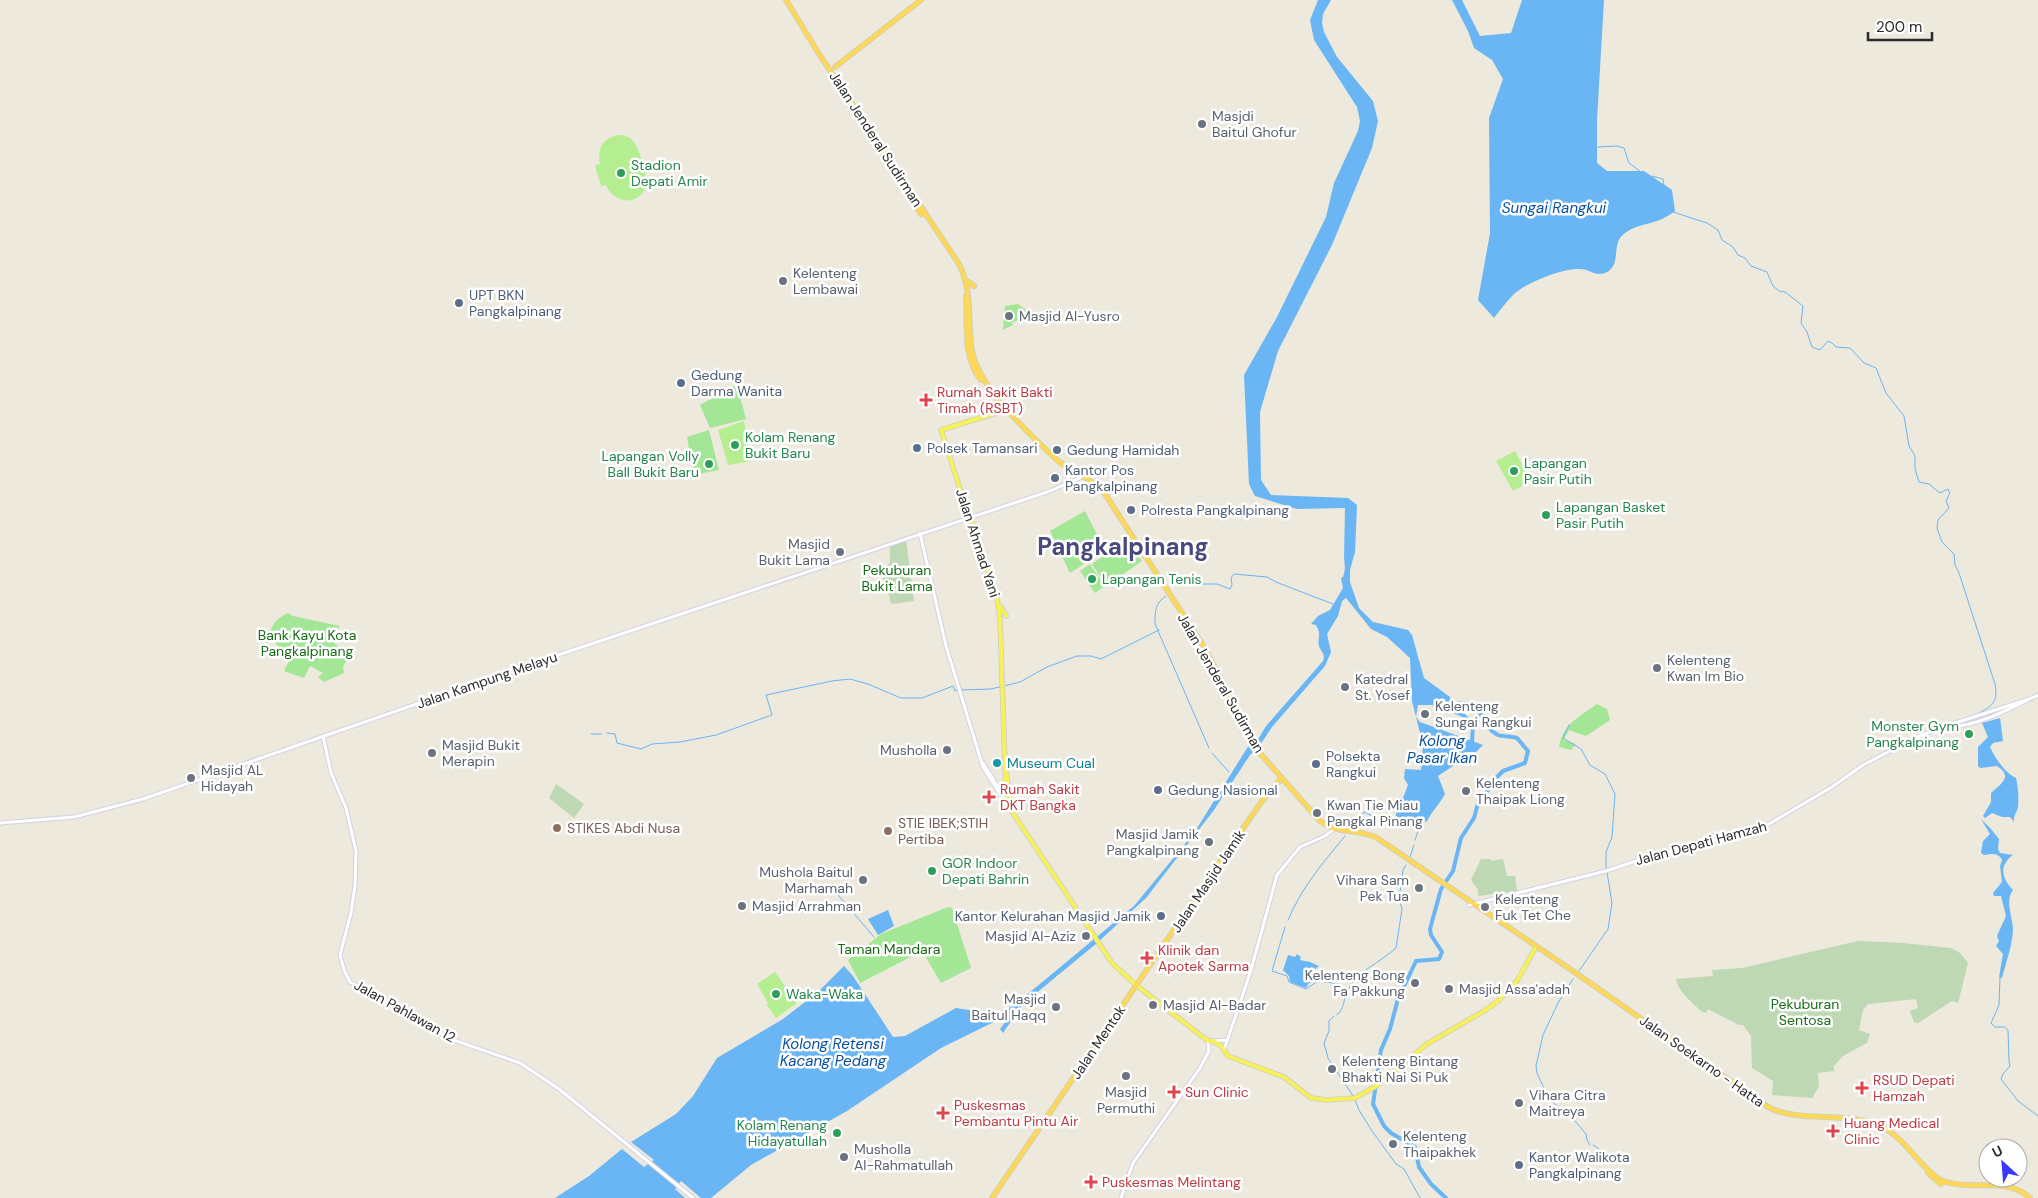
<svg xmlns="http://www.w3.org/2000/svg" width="2038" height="1198" font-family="'DM Sans',sans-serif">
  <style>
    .green { fill: #a2e696 }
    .cemetery { fill: #bdd8b2 }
    .pitch { fill: #b5ee91 }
    .water { fill: #6ab5f4 }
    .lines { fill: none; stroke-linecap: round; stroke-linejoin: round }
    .stream { stroke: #6ab5f4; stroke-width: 1 }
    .river { stroke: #6ab5f4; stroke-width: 4 }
    .secondary-casing { stroke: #d1d1e4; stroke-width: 5 }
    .primary-casing { stroke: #ccc; stroke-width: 5.5 }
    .trunk-casing { stroke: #ccc; stroke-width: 6 }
    .secondary { stroke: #fff; stroke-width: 3 }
    .primary { stroke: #f7f158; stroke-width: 4 }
    .trunk { stroke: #fbd857; stroke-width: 4.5 }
    .worship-dot { fill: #6b7280; stroke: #fff; stroke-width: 2 }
    .leisure-dot { fill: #2e9e5b; stroke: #fff; stroke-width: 2 }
    .service-dot { fill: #5c6f8a; stroke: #fff; stroke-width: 2 }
    .health-dot { fill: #e0444e; stroke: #fff; stroke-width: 2 }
    .culture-dot { fill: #0f9aa8; stroke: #fff; stroke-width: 2 }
    .education-dot { fill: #8d6e63; stroke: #fff; stroke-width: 2 }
    .labels { text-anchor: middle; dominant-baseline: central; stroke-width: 5; stroke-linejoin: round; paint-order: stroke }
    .worship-label { font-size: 14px; fill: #5b616d; stroke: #fff; text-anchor: start }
    .street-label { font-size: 14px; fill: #2b2b2b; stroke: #fff }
    .leisure-label { font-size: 14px; fill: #27864d; stroke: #fff; text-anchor: start }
    .service-label { font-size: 14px; fill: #4e5e75; stroke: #fff; text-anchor: start }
    .health-label { font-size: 14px; fill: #be3a42; stroke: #fff; text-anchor: start }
    .park-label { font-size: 14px; fill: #186c17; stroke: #fff }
    .culture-label { font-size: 14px; fill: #0d838f; stroke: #fff; text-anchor: start }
    .education-label { font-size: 14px; fill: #785e54; stroke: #fff; text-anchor: start }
    .water-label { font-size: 15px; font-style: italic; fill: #074fa2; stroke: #fff }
    .town-label { font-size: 24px; font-weight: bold; fill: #4a497e; stroke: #fff }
  </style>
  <rect width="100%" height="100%" fill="#ede9dc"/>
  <path class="green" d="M1018 304 1025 309 1027 318 1026 321 1021 320 1012 322 1013 325 1003 330 1005 306Z
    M737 385 746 419 710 428 700 405Z
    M709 430 719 470 693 475 687 437Z
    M1085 511 1105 550 1070 573 1050 531Z
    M1126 540 1142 561 1106 586 1092 564Z
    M1090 564 1105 586 1095 593 1080 571Z
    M288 613 293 616 340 626 330 638 338 647 346 661 343 667 344 673 324 682 318 677 323 673 310 666 304 678 284 671 290 659 269 636C272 624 277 618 288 613Z
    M1597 704 1607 709 1610 720 1586 736 1569 730 1563 740 1576 744 1571 750 1559 747C1563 724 1579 717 1597 704Z
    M948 907 952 908 971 968 941 983 922 951 860 983 848 960 881 934Z"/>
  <path class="cemetery" d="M906 540 914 601 891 604 888 591 884 592 882 570 890 563V546Z
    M556 784 584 804 574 818 549 798Z
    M1481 859H1490L1491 861 1503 859 1507 876H1515L1517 891 1478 896V890L1471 880Z
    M1858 941 1903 943 1951 948 1960 953 1968 963 1958 1003 1952 1001 1918 1023 1914 1022 1910 1011 1918 1008 1916 999 1868 1004 1863 1010 1859 1030 1870 1034 1867 1043 1843 1056 1834 1066V1071L1818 1073 1819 1087 1814 1094 1813 1098 1772 1095 1773 1081 1752 1068 1751 1036 1743 1025H1739L1708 1009 1706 1013 1702 1012C1693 1003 1678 992 1676 979L1713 976 1712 970 1742 968Z"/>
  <path class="pitch" d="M618 135C624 135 629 136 633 141 640 148 649 180 645 189 635 208 612 201 606 185L601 186 595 166 600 164C597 148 602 139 618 135Z
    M744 421 751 461 728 465 718 430Z
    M1515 451 1531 481 1513 491 1496 461Z
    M775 972 797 1003 776 1018 767 1005 768 1003 757 984Z"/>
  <path class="water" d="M1318 0H1331L1323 14 1322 23 1324 32 1337 57 1373 101 1378 121 1372 148 1332 245 1278 351 1260 412 1261 480 1271 495 1348 498 1357 505 1355 552 1350 570V582L1359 608 1373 622 1408 630 1412 635 1424 678 1450 697 1451 709 1447 714 1432 705H1418L1416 717 1420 722 1483 745 1476 752H1465L1453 766 1438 776 1445 794C1439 805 1432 811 1427 821L1420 824 1419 827 1410 824V822L1396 816V806L1399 797 1403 798 1408 785 1404 778 1405 769 1421 770 1423 745 1412 701 1410 658 1387 637 1371 629 1346 598 1342 601 1338 616 1327 634 1331 652 1325 666 1272 727 1258 748 1250 755 1214 810 1146 898 1097 943 1023 1004 1003 1033 1000 1029 1009 1017 1008 1015 941 1048 847 1111 751 1165 711 1198H701L681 1181 675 1189 685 1198H555L589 1176 622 1149 644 1167 654 1160 631 1142 676 1114 693 1096 717 1058 783 1019 818 992 844 966 853 976 893 1037 905 1036 956 1008 976 1011 984 1017 1009 1008 1017 1003 1134 906 1194 833 1249 745 1254 746 1266 726 1323 661C1326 654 1321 652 1319 646 1317 636 1322 636 1316 625L1311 624 1318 616 1330 610 1343 588 1341 578 1343 577 1345 569 1344 557 1345 508 1297 509 1255 496 1249 484 1244 375 1277 317 1326 217 1334 183 1358 131 1360 121 1357 107 1314 40 1310 20Z
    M1452 0H1462L1480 36 1511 33 1522 0H1604L1597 120V163L1607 171H1644L1672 190 1675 211C1671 214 1666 217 1662 219 1649 225 1630 225 1620 238 1613 249 1620 265 1607 272 1595 278 1590 268 1578 269 1561 269 1526 283 1514 294 1507 301 1500 310 1494 318L1478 300 1490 233 1489 118 1503 79 1492 60 1474 48 1468 31Z
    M2000 718 2003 741 1993 743 1990 747C1995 758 2005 773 2016 778 2018 786 2019 798 2018 807 2017 813 2013 815 2014 822L2010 817H2002L1992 813 1985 818 1983 816 1991 802V793C2000 784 2014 777 1997 766L1980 768 1978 766V747L1988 737 1982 723Z
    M1981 819 1991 829 1999 839 1998 849 2000 853 2013 855C1999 865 2001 878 2013 890 2005 900 2012 916 2013 928 2013 944 2006 962 2002 978L1999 977 2003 954 1996 946 1999 941 1997 936 2006 916 2001 896H1994L1993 893 2002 882 2000 866 2002 860C1998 852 1991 854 1984 855L1981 853 1983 841 1990 834Z
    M888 910 894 926 878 935 868 919Z
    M1297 954 1301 957 1300 960 1310 962 1319 966 1312 972 1318 978 1317 980 1309 983 1306 988 1290 982 1289 976 1283 970 1288 955 1295 957Z"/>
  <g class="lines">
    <path class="stream" d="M1597 147 1617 146 1624 148 1629 163 1641 172
      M1652 176 1663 179 1664 185
      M1673 212 1707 223 1718 230 1722 240 1733 247 1738 255 1745 258 1751 266 1767 272 1773 286 1779 291 1785 292 1803 306 1801 323 1807 332 1812 347 1820 350 1828 341 1832 343 1836 347 1850 348 1864 363 1876 368 1886 393 1904 416 1909 446 1915 456V469L1919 482 1929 484 1940 493 1948 489 1950 493 1946 501 1949 508 1938 520 1937 528 1942 542 1954 554 1955 565 1959 573 1995 684C1998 701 1994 705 1979 713L1984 723
      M1180 585 1187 581 1192 584H1217L1230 589 1232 585 1231 578 1234 574 1267 577 1276 582 1333 604
      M1166 596C1155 603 1155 611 1155 624L1209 748
      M961 690 991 689 1020 682 1047 667 1077 656H1091L1101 659 1159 630
      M1569 725 1563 738 1581 749 1590 765 1605 774 1615 794 1612 837 1606 852V868
      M607 733 615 734 617 743 641 749 652 744 680 742 716 735 772 715 766 695 832 681 850 679 868 684 901 698H922L953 686 955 691 957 690
      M591 734H601
      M1212 753 1229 772
      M1381 819 1398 817
      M1356 822 1364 812 1376 818
      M1415 840 1421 822
      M1410 857 1414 845
      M832 888 874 937
      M1288 920C1302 887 1322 864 1345 836
      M1285 927 1272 971 1287 976 1289 982 1306 989 1318 981 1339 984
      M1579 971 1608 929 1612 903 1607 872
      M2000 978 1999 1005 1991 1023 1995 1027H2005L2008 1030 2009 1062 2010 1066 2003 1074 2001 1079 2018 1101 2038 1116
      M1573 979 1558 1003 1543 1035 1536 1066 1537 1073 1549 1099 1576 1122 1586 1134 1587 1140 1590 1145
      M1337 1015C1345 1009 1343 998 1348 990 1357 971 1381 962 1396 948L1402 909 1399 899 1403 870 1406 865
      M1334 1016 1329 1021V1031L1324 1043 1328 1058 1353 1096
      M1355 1100 1359 1110 1372 1131 1396 1164 1404 1169 1420 1198
      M1593 1145 1599 1149"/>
    <path class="river" d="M1446 1198 1431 1184 1419 1167 1415 1147 1391 1133 1384 1126 1373 1104 1381 1050 1390 1029 1398 999 1416 961 1439 959 1442 952 1431 935 1430 929 1441 889 1453 871 1461 838 1474 818 1477 807 1495 779 1503 771 1525 763 1528 751 1517 738C1512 736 1503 737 1498 735 1476 724 1487 698 1454 704L1453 711 1463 715 1473 725 1472 742"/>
    <defs>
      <path id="secondary" d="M1066 482 1070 473
        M920 533 946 646 983 767 1000 794 1009 800
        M1950 727C1981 725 2011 708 2038 695
        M323 736 331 773 346 808 356 851 355 886 351 913 340 955 344 970 350 982 413 1016 448 1038 520 1063 559 1089 693 1198
        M983 763 999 789 1007 796
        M0 823 74 817 143 799 552 657 1050 491 1082 477
        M1469 905 1606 871 1648 857 1762 828 1832 787 1863 765 1913 739 1937 729 2029 699
        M1214 1041 1227 1040
        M1224 1050 1251 970 1277 875 1300 847 1325 836 1333 830
        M1121 1198 1133 1163 1200 1068 1209 1051 1208 1041"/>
      <path id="primary" d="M1009 409 941 430 961 492 996 593 1000 619 1006 796 1009 807 1112 963 1136 985 1208 1041H1213L1221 1046 1228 1056 1284 1077 1311 1098 1327 1100 1355 1098 1378 1085 1427 1044 1484 1011 1498 1001 1517 981 1536 947
        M1000 606 1006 616
        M1006 769 1011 809"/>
      <path id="trunk" d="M786 0 819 54 959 264C973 292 967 321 972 351 978 386 1030 435 1056 459 1071 473 1093 478 1105 494L1204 647 1258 751 1319 820C1336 835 1359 828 1377 838L1570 969 1768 1107C1801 1124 1845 1110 1880 1126 1905 1136 1925 1176 1946 1182 1974 1191 2006 1176 2030 1198
        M835 67 921 0
        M868 132 886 159
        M891 168 921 214
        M967 281 974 286
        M966 296C968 325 962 356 981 380
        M1928 1173 1941 1184
        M992 1198 1230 847 1262 801 1281 779"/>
    </defs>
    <use href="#secondary" class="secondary-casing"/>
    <use href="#primary" class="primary-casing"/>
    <use href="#trunk" class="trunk-casing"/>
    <use href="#secondary" class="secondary"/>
    <use href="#primary" class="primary"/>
    <use href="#trunk" class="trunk"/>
  </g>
  <g class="worship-dot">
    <circle cx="1202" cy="124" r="5"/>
    <circle cx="783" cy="281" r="5"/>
    <circle cx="1009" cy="316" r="5"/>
    <circle cx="840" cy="552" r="5"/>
    <circle cx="1657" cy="668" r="5"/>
    <circle cx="1345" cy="687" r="5"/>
    <circle cx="1425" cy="714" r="5"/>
    <circle cx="947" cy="750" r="5"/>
    <circle cx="432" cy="753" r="5"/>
    <circle cx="191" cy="778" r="5"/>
    <circle cx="1466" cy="791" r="5"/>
    <circle cx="1317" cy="813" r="5"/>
    <circle cx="1209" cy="842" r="5"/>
    <circle cx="863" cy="880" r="5"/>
    <circle cx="1419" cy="888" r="5"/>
    <circle cx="742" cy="906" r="5"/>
    <circle cx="1485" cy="907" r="5"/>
    <circle cx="1086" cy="936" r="5"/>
    <circle cx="1415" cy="983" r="5"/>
    <circle cx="1449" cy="989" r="5"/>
    <circle cx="1153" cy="1005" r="5"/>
    <circle cx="1056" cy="1007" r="5"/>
    <circle cx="1332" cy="1069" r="5"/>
    <circle cx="1126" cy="1076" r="5"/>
    <circle cx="1519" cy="1103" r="5"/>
    <circle cx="1393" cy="1144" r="5"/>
    <circle cx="844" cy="1157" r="5"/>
  </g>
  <g class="leisure-dot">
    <circle cx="621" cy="173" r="5"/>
    <circle cx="735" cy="445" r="5"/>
    <circle cx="709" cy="464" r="5"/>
    <circle cx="1514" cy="471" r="5"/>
    <circle cx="1546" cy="515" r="5"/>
    <circle cx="1092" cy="579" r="5"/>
    <circle cx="1969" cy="734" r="5"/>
    <circle cx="932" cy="871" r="5"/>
    <circle cx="776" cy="994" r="5"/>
    <circle cx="837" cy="1133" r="5"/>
  </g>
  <g class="service-dot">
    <circle cx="459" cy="303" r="5"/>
    <circle cx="681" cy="383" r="5"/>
    <circle cx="917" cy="448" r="5"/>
    <circle cx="1057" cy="450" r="5"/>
    <circle cx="1055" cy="478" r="5"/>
    <circle cx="1131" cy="510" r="5"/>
    <circle cx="1316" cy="764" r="5"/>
    <circle cx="1158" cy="790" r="5"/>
    <circle cx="1161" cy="916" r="5"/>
    <circle cx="1519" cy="1165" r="5"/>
  </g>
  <g class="health-dot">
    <path d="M923.5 392.5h5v5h5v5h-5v5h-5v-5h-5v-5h5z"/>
    <path d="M986.5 789.5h5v5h5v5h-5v5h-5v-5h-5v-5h5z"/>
    <path d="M1144.5 950.5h5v5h5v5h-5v5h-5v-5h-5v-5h5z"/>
    <path d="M1859.5 1080.5h5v5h5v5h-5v5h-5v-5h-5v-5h5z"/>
    <path d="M1171.5 1084.5h5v5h5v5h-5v5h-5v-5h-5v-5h5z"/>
    <path d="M940.5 1105.5h5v5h5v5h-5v5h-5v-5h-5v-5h5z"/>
    <path d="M1830.5 1123.5h5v5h5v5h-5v5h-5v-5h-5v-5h5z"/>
    <path d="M1088.5 1174.5h5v5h5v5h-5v5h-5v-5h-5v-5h5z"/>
  </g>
  <circle class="culture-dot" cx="997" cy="763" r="5"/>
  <g class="education-dot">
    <circle cx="557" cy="828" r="5"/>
    <circle cx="888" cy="831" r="5"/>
  </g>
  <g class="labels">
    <g class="worship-label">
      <text x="1212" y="116">Masjdi<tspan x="1212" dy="16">Baitul Ghofur</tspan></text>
      <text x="793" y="273">Kelenteng<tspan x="793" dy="16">Lembawai</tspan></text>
      <text x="1019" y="316">Masjid Al-Yusro</text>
      <text x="830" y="544" text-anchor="end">Masjid<tspan x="830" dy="16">Bukit Lama</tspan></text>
      <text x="1667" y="660">Kelenteng<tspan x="1667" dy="16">Kwan Im Bio</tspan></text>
      <text x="1355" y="679">Katedral<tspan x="1355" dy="16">St. Yosef</tspan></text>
      <text x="1435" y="706">Kelenteng<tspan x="1435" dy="16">Sungai Rangkui</tspan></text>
      <text x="442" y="745">Masjid Bukit<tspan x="442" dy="16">Merapin</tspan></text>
      <text x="937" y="750" text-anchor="end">Musholla</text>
      <text x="201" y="770">Masjid AL<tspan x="201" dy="16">Hidayah</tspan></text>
      <text x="1476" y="783">Kelenteng<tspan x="1476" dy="16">Thaipak Liong</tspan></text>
      <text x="1327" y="805">Kwan Tie Miau<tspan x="1327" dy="16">Pangkal Pinang</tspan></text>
      <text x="1199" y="834" text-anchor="end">Masjid Jamik<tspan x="1199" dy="16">Pangkalpinang</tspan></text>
      <text x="853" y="872" text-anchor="end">Mushola Baitul<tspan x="853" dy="16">Marhamah</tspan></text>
      <text x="1409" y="880" text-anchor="end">Vihara Sam<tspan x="1409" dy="16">Pek Tua</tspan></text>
      <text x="1495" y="899">Kelenteng<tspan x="1495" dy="16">Fuk Tet Che</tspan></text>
      <text x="752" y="906">Masjid Arrahman</text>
      <text x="1076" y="936" text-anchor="end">Masjid Al-Aziz</text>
      <text x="1405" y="975" text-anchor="end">Kelenteng Bong<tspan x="1405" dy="16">Fa Pakkung</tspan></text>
      <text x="1459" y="989">Masjid Assa'adah</text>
      <text x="1046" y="999" text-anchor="end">Masjid<tspan x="1046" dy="16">Baitul Haqq</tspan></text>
      <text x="1163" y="1005">Masjid Al-Badar</text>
      <text x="1342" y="1061">Kelenteng Bintang<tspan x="1342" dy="16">Bhakti Nai Si Puk</tspan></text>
      <text x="1126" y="1092" text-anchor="middle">Masjid<tspan x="1126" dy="16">Permuthi</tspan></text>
      <text x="1529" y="1095">Vihara Citra<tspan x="1529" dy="16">Maitreya</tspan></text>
      <text x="1403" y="1136">Kelenteng<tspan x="1403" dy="16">Thaipakhek</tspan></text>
      <text x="854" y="1149">Musholla<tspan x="854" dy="16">Al-Rahmatullah</tspan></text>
    </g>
    <g class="street-label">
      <text transform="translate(876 139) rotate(57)">Jalan Jenderal Sudirman</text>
      <text transform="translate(978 543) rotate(72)">Jalan Ahmad Yani</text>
      <text transform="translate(487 680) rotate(-19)">Jalan Kampung Melayu</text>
      <text transform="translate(1221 683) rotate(60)">Jalan Jenderal Sudirman</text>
      <text transform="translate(1701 843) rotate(-15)">Jalan Depati Hamzah</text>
      <text transform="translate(1208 881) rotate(-56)">Jalan Masjid Jamik</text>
      <text transform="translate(405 1011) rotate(29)">Jalan Pahlawan 12</text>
      <text transform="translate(1098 1042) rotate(-56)">Jalan Mentok</text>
      <text transform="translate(1702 1061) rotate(35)">Jalan Soekarno - Hatta</text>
    </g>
    <g class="leisure-label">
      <text x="631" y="165">Stadion<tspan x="631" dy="16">Depati Amir</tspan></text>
      <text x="745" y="437">Kolam Renang<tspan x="745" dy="16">Bukit Baru</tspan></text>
      <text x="699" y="456" text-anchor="end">Lapangan Volly<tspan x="699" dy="16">Ball Bukit Baru</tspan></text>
      <text x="1524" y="463">Lapangan<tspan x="1524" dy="16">Pasir Putih</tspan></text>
      <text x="1556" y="507">Lapangan Basket<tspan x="1556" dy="16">Pasir Putih</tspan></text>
      <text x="1102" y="579">Lapangan Tenis</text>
      <text x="1959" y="726" text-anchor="end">Monster Gym<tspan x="1959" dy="16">Pangkalpinang</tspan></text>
      <text x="942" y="863">GOR Indoor<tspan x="942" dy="16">Depati Bahrin</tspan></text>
      <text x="786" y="994">Waka-Waka</text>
      <text x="827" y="1125" text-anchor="end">Kolam Renang<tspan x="827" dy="16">Hidayatullah</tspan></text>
    </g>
    <g class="service-label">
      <text x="469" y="295">UPT BKN<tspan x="469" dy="16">Pangkalpinang</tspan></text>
      <text x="691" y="375">Gedung<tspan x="691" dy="16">Darma Wanita</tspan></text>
      <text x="927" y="448">Polsek Tamansari</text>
      <text x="1067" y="450">Gedung Hamidah</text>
      <text x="1065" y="470">Kantor Pos<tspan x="1065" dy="16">Pangkalpinang</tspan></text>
      <text x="1141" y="510">Polresta Pangkalpinang</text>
      <text x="1326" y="756">Polsekta<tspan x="1326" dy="16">Rangkui</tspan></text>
      <text x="1168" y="790">Gedung Nasional</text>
      <text x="1151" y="916" text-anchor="end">Kantor Kelurahan Masjid Jamik</text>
      <text x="1529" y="1157">Kantor Walikota<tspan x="1529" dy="16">Pangkalpinang</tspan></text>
    </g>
    <g class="health-label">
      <text x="937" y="392">Rumah Sakit Bakti<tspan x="937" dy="16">Timah (RSBT)</tspan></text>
      <text x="1000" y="789">Rumah Sakit<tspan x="1000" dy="16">DKT Bangka</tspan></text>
      <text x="1158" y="950">Klinik dan<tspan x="1158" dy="16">Apotek Sarma</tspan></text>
      <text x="1873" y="1080">RSUD Depati<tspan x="1873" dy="16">Hamzah</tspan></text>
      <text x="1185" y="1092">Sun Clinic</text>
      <text x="954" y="1105">Puskesmas<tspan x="954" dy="16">Pembantu Pintu Air</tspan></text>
      <text x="1844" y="1123">Huang Medical<tspan x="1844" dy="16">Clinic</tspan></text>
      <text x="1102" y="1182">Puskesmas Melintang</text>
    </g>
    <g class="park-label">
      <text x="897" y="570">Pekuburan<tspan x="897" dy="16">Bukit Lama</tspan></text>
      <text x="307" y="635">Bank Kayu Kota<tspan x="307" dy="16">Pangkalpinang</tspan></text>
      <text x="889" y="949">Taman Mandara</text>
      <text x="1805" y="1004">Pekuburan<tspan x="1805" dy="16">Sentosa</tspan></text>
    </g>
    <g class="culture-label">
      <text x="1007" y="763">Museum Cual</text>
    </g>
    <g class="education-label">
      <text x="898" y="823">STIE IBEK;STIH<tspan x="898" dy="16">Pertiba</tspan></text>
      <text x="567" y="828">STIKES Abdi Nusa</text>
    </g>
    <g class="water-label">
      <text x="1554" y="208">Sungai Rangkui</text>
      <text x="1442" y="741">Kolong<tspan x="1442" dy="17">Pasar Ikan</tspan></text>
      <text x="833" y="1044">Kolong Retensi<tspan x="833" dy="17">Kacang Pedang</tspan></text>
    </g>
    <g class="town-label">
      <text x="1123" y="546">Pangkalpinang</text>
    </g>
  </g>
  <g transform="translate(2003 1163) rotate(334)"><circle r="24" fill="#ffffff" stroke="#aaaaaa"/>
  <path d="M0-4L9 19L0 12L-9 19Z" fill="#3938ff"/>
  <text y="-8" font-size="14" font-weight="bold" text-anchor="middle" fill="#2b2b2b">U</text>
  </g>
  <path d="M1868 32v8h64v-8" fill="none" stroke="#2b2b2b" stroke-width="2.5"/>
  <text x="1876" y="32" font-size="15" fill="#2b2b2b" stroke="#ffffff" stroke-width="4" paint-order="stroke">200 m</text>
</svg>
